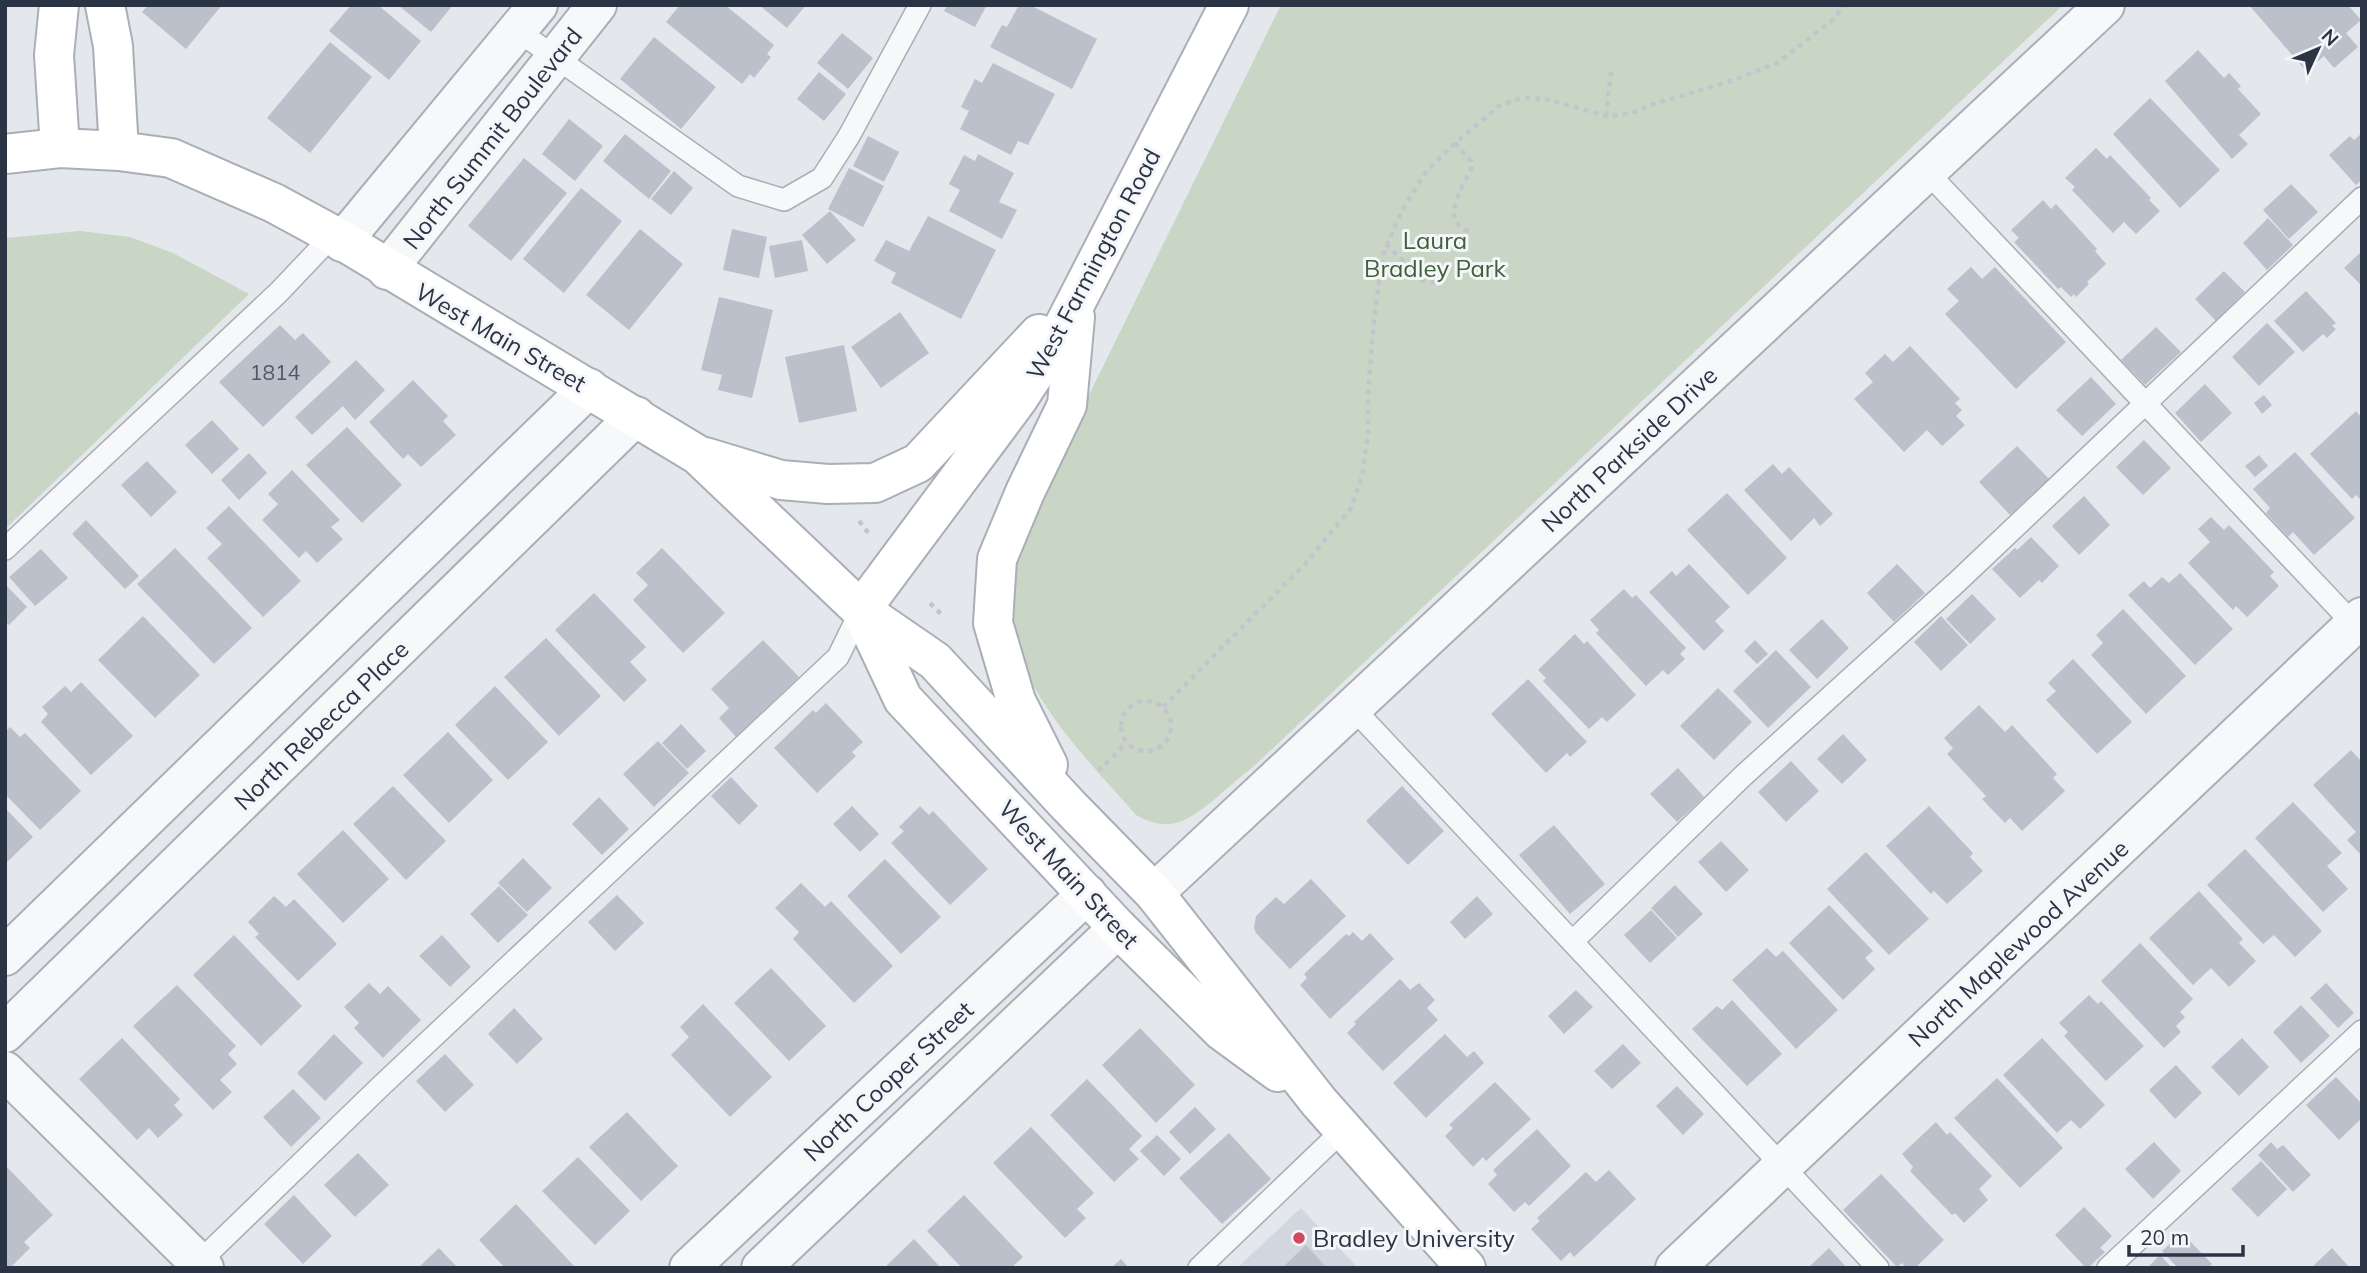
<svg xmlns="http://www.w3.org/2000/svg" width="2367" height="1273" font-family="Mulish,sans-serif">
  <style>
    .built { fill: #d2d6de }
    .green { fill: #c9d6c5 }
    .building { fill: #bbc0ca }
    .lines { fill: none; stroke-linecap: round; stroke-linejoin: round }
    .lane-casing { stroke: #a9aeb7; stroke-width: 24 }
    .street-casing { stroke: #a9aeb7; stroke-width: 42 }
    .secondary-casing { stroke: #a9aeb7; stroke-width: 42 }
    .path { stroke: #c2c5cb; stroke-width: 4.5; stroke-dasharray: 5 5; stroke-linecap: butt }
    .lane { stroke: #f7f8fa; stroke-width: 21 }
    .street { stroke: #f7f8fa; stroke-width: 38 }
    .secondary { stroke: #fff; stroke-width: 38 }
    .poi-dot { fill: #d1495b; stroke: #f4f6f9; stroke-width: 2.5 }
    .labels { text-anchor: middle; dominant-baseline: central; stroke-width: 6; stroke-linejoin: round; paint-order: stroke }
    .number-label { font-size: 21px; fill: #4f5766 }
    .street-label { font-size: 24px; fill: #2b3445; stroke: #f4f6f9 }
    .park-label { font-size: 24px; fill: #3f6138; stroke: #f4f6f9 }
    .poi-label { font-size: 24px; fill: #2b3445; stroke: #f4f6f9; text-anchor: start }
  </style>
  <rect width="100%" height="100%" fill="#e4e7ec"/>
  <path class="built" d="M1301 1208 1358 1268H1237Z"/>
  <path class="green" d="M1281 5H2063L1253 767C1240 777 1227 788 1215 799 1188 821 1170 834 1136 815 1090 762 1022 696 1011 624 1006 594 1015 562 1021 533Z
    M80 231 130 237 173 253 249 294 5 529V238Z"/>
  <path class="building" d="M148 5H222L186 49 142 12Z
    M351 5H378L421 41 389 80 329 31Z
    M398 5H453L431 32Z
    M680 5H725L774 45 767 54 771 57 754 78 750 74 742 84 666 22Z
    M759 5H806L787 28Z
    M947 5H987L975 27 944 11Z
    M1019 5H1030L1097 39 1072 89 990 47 1002 25 1007 27Z
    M2249 5H2348L2361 20 2346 33 2358 47 2334 68 2324 56 2306 71Z
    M842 33 873 58 848 89 817 63Z
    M654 37 716 87 681 129 620 79Z
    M330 42 372 77 310 153 267 118Z
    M2198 50 2224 78 2229 73 2241 86 2238 89 2261 114 2239 135 2248 144 2232 159 2165 81Z
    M993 63 1055 94 1028 145 1018 141 1011 155 960 129 969 111 961 107 975 79 982 83Z
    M819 72 846 94 824 121 797 99Z
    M2150 98 2220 170 2180 208 2113 134Z
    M569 119 603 146 575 181 542 154Z
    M2362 133V180L2356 185 2329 155 2350 136 2354 140Z
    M625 134 671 171 649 199 603 161Z
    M868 136 899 152 884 182 853 166Z
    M2096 148 2107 159 2110 155 2151 198 2149 200 2160 211 2136 234 2124 222 2113 233 2072 190 2075 187 2065 178Z
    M978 154 1014 173 999 202 1017 210 1002 239 949 211 960 190 949 184 964 155 975 161Z
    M524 158 567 193 511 261 468 226Z
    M849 168 884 186 863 227 828 209Z
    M674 171 693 188 671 215 651 199Z
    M2291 184 2318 212 2289 239 2263 210Z
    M581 188 622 221 564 293 523 259Z
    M2043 200 2051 209 2056 204 2097 249 2095 251 2106 264 2087 282 2089 284 2076 297 2074 294 2071 297 2061 287 2058 289 2014 242 2019 238 2011 230Z
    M830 211 856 240 827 264 802 235Z
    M928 216 996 250 961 319 891 283 896 273 874 261 886 240 909 251Z
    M2268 218 2293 245 2267 270 2243 243Z
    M640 229 683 264 629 330 586 295Z
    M732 229 767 237 759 278 723 270Z
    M802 240 808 271 775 278 769 246Z
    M2362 251V286L2344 268Z
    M1971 267 1982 279 1995 267 2066 342 2016 389 1945 314 1959 301 1947 289Z
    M2224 271 2245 292 2216 321 2195 299Z
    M2306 291 2336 323 2332 326 2336 329 2327 338 2323 334 2303 352 2274 321Z
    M719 297 773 310 752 398 718 390 722 375 701 370Z
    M900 312 929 353 881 388 851 347Z
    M2267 323 2295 352 2259 386 2232 357Z
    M280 325 295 340 303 333 331 362 263 427 219 382Z
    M2156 327 2181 352 2145 385 2121 360Z
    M844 345 857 411 799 423 785 357Z
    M1910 346 1960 399 1955 403 1962 410 1956 416 1965 425 1942 446 1927 430 1904 452 1854 399 1873 382 1865 373 1885 354 1893 362Z
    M356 360 385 390 355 420 343 406 312 435 295 417Z
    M2091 377 2116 404 2082 436 2056 410Z
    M413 380 448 416 443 421 456 435 421 467 408 454 403 459 369 422Z
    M2205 384 2232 413 2201 442 2175 413Z
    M2264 395 2272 405 2262 414 2254 403Z
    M2356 411 2362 418V501L2356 495 2352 499 2310 454Z
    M212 420 239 449 212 474 185 445Z
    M347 427 402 485 362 523 306 465Z
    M2144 440 2171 468 2143 495 2116 467Z
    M2017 446 2049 479 2010 515 1979 482Z
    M2295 452 2355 518 2314 555 2293 532 2288 537 2266 513 2270 508 2253 489Z
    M249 453 267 473 239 500 221 480Z
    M2259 455 2268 466 2255 477 2245 466Z
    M147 461 177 492 151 517 121 485Z
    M1773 464 1782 474 1789 467 1833 514 1820 526 1814 518 1791 541 1744 490Z
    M292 470 340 520 331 527 343 539 317 563 306 551 299 558 262 520 278 504 268 494Z
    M1727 493 1787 558 1748 595 1687 530Z
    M2084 496 2110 525 2079 555 2052 526Z
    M229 506 301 581 263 617 207 558 222 544 206 528Z
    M2211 517 2224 530 2229 525 2274 572 2270 576 2279 586 2247 617 2236 606 2233 610 2188 563 2210 542 2198 529Z
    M86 520 139 576 125 589 72 534Z
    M2031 537 2059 566 2042 583 2039 580 2020 598 1992 569 2015 548 2017 550Z
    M175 548 252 628 214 664 137 584Z
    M662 548 725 613 683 653 633 600 648 585 636 573Z
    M41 549 68 578 35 606 9 577Z
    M1689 564 1730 607 1715 621 1724 631 1704 651 1649 592 1672 571 1676 576Z
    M1897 564 1925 593 1894 622 1867 593Z
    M2180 573 2233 629 2195 665 2128 595 2144 581 2150 588 2162 577 2169 583Z
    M5 584 27 607 9 625 5 621Z
    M1624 589 1632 598 1636 595 1686 648 1680 654 1685 659 1668 675 1663 670 1646 686 1596 633 1599 630 1590 620Z
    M594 593 646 647 630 662 647 680 624 702 555 630Z
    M1972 594 1996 619 1970 644 1946 619Z
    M2123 609 2186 676 2146 714 2091 655 2103 643 2096 635Z
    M143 616 200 675 155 718 98 660Z
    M1941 616 1968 645 1941 671 1914 642Z
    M1822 619 1849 648 1817 679 1789 650Z
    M1575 634 1584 644 1587 641 1636 695 1607 722 1602 717 1589 729 1543 681 1546 678 1538 670Z
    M546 638 601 696 559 736 504 677Z
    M763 640 799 677 736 737 719 718 729 708 711 689Z
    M1755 640 1768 654 1757 664 1744 651Z
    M1776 650 1811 687 1768 728 1733 691Z
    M2073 659 2132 722 2097 754 2046 700 2056 691 2048 683Z
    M1528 679 1587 742 1570 757 1567 753 1546 773 1491 714Z
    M81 682 133 736 91 775 41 722 48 714 42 707 65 686 71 692Z
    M495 686 548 742 508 780 455 725Z
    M1718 688 1752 722 1714 760 1680 726Z
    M826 703 863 742 852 752 856 756 817 793 774 748 813 710 816 713Z
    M1979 705 2005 732 2012 725 2057 774 2053 778 2065 791 2022 831 2010 818 2005 823 1982 799 1986 796 1947 754 1953 748 1944 738Z
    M681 724 706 751 687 769 662 743Z
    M10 727 20 737 25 733 81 791 40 830 5 794V732Z
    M448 732 493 780 449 823 403 775Z
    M1843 734 1867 760 1842 784 1817 759Z
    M658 741 689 773 654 807 623 774Z
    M2351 750 2362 762V856L2347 840 2356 832 2313 785Z
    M1791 761 1819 791 1786 822 1758 792Z
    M1678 768 1704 797 1677 822 1650 794Z
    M731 777 758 806 739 825 711 796Z
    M393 786 446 841 406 880 353 824Z
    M1402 786 1444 831 1408 865 1366 821Z
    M599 797 629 829 602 855 572 824Z
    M2293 802 2342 853 2327 866 2348 889 2323 912 2255 838Z
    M852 806 879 834 860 852 833 824Z
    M920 806 929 815 933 811 988 869 950 905 891 843 904 831 899 827Z
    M1929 806 1973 853 1970 857 1983 871 1947 904 1934 891 1931 894 1886 846Z
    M5 808 33 837 5 864Z
    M1554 825 1605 884 1570 914 1519 855Z
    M343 830 389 879 343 923 297 874Z
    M1721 841 1749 870 1726 892 1698 862Z
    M2245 849 2322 931 2295 957 2274 935 2263 944 2207 885Z
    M1866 852 1929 919 1889 955 1827 889Z
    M523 858 552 888 527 912 498 883Z
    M885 859 941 917 901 954 847 896Z
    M1311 879 1346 916 1290 969 1256 933 1254 928 1256 916 1276 897 1284 904Z
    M801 883 825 907 831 901 893 966 854 1003 793 939 799 932 775 908Z
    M1675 885 1703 914 1678 937 1651 908Z
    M499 886 528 915 498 943 470 914Z
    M2199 891 2243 939 2239 943 2256 961 2229 987 2211 968 2193 985 2149 938Z
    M617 895 644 923 615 951 588 922Z
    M274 896 286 907 294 899 337 944 298 981 255 937 259 934 248 922Z
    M1477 896 1493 914 1465 939 1450 922Z
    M1829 905 1873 951 1865 958 1875 969 1843 1000 1789 943Z
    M1651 910 1677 938 1650 963 1624 935Z
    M1353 932 1362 941 1370 933 1394 959 1330 1019 1300 985 1307 978 1304 974 1346 934 1349 936Z
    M234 935 302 1006 261 1046 193 975Z
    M442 935 471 967 450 987 419 956Z
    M2140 943 2193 999 2180 1012 2185 1017 2176 1026 2181 1032 2164 1048 2101 981Z
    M1767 948 1776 957 1783 951 1838 1010 1796 1049 1732 980Z
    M771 968 826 1026 789 1061 734 1003Z
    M1400 979 1410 990 1419 983 1435 1000 1427 1008 1438 1020 1383 1071 1347 1033 1356 1024 1354 1022Z
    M369 983 380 994 388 986 421 1020 383 1058 354 1028 359 1023 344 1007Z
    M2326 983 2354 1013 2338 1028 2310 998Z
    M177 985 236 1046 228 1054 237 1064 220 1080 232 1092 213 1110 133 1026Z
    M1576 990 1593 1007 1564 1034 1548 1016Z
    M2089 995 2098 1004 2101 1001 2144 1046 2106 1081 2064 1036 2068 1032 2059 1023Z
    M1732 1000 1782 1054 1747 1086 1692 1029 1717 1006 1722 1010Z
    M703 1004 772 1077 730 1117 671 1055 689 1037 680 1027Z
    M2301 1005 2330 1036 2301 1063 2273 1032Z
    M514 1008 543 1039 517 1064 488 1034Z
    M1140 1028 1195 1085 1156 1123 1102 1065Z
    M334 1034 363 1063 325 1101 297 1073Z
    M1445 1034 1467 1057 1474 1051 1484 1063 1426 1118 1393 1083Z
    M122 1038 180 1099 174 1105 183 1115 158 1138 149 1128 137 1140 79 1079Z
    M2042 1038 2105 1105 2080 1129 2071 1120 2057 1133 2003 1075Z
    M2242 1038 2269 1067 2239 1096 2211 1067Z
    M1623 1044 1641 1063 1612 1089 1594 1071Z
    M445 1054 474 1085 445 1112 416 1081Z
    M2176 1065 2202 1093 2175 1119 2149 1090Z
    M2336 1077 2362 1104V1118L2339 1140 2306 1105Z
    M1997 1078 2063 1148 2020 1188 1954 1118Z
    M1087 1079 1142 1136 1129 1149 1139 1159 1114 1182 1050 1115Z
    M1495 1082 1531 1119 1486 1161 1483 1157 1473 1167 1445 1136 1453 1128 1449 1125Z
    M1677 1086 1704 1114 1683 1135 1656 1106Z
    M293 1089 321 1118 291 1147 263 1117Z
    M1195 1107 1216 1129 1190 1154 1169 1132Z
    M627 1112 678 1166 641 1201 589 1147Z
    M1936 1122 1947 1135 1950 1132 1992 1176 1979 1189 1988 1200 1964 1223 1955 1213 1952 1215 1910 1171 1913 1167 1902 1154Z
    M1031 1127 1094 1193 1077 1209 1086 1218 1065 1238 993 1163Z
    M1537 1129 1571 1166 1529 1206 1525 1202 1514 1212 1488 1184 1497 1175 1493 1170Z
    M1229 1133 1271 1179 1222 1224 1179 1178Z
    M1157 1135 1181 1159 1164 1176 1140 1151Z
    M2154 1142 2181 1171 2153 1199 2125 1169Z
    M2271 1142 2277 1149 2283 1145 2311 1175 2293 1192 2258 1155Z
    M358 1153 389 1185 355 1217 324 1185Z
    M578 1157 630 1211 595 1245 542 1191Z
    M2261 1161 2287 1189 2258 1217 2231 1189Z
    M5 1165 53 1215 24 1242 30 1248 10 1268 5 1266Z
    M1609 1170 1636 1199 1574 1257 1570 1252 1561 1261 1531 1229 1540 1221 1537 1218 1586 1172 1596 1182Z
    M1881 1174 1944 1240 1915 1268H1906L1902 1263 1897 1267 1843 1210Z
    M294 1195 332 1236 303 1264 264 1224Z
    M964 1195 1023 1257 1011 1268H962L927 1231Z
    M516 1204 574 1266 573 1268H505L479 1240Z
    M2084 1207 2112 1236 2100 1248 2105 1252 2088 1268H2086L2055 1235Z
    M2182 1233 2212 1264 2208 1268H2178L2162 1251Z
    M914 1239 941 1268H884Z
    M1306 1245 1327 1268H1282Z
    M439 1248 458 1268H418Z
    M1829 1248 1847 1268H1808Z
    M2332 1248 2350 1268H2311Z
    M2160 1255 2172 1268H2147Z
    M1121 1259 1129 1268H1111Z"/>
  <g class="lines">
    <defs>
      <path id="lane" d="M518 31 738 186 784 200 822 178 849 136 920 5
        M1927 172 2360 631
        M5 549 279 292 333 235
        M1352 707 1878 1268
        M1572 942 1744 775 1957 582 2362 198
        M194 1267 381 1086 838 657 861 610
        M1199 1268 1344 1129
        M2108 1268 2362 1031"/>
      <path id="street" d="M342 242 538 5
        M387 270 597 5
        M1154 893 2105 5
        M5 956 589 388
        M5 1033 636 416
        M5 1071 204 1268
        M689 1268 1087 894
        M761 1268 1118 928
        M1675 1268 2362 617"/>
      <path id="secondary" d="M59 5 54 55 60 148
        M105 5 113 46 119 151
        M5 154 60 148 119 151 171 158 274 203 333 235 698 455 861 610 935 661 1068 805 1154 893 1319 1102 1466 1268
        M705 457 781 480 828 484 875 483 918 463 1039 334
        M861 610 1018 399 1057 339 1229 5
        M862 612 903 699 1118 928 1222 1031 1278 1072
        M1048 765 1016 701 993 623 997 559 1025 492 1067 405 1075 317"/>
    </defs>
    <use href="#lane" class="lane-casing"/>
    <use href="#street" class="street-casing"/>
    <use href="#secondary" class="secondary-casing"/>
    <path class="path" d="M1606 116 1611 72
      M1455 143 1471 161 1472 167C1465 181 1449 207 1456 222 1459 228 1465 229 1471 232
      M1386 244 1423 281 1439 283 1445 278
      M859 521 869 534
      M930 603 944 617
      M1121 726a25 25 0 1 1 50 0a25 25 0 1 1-50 0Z
      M1163 707 1306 563 1351 508 1362 476 1368 434V394L1373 331 1382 257 1400 214 1425 173 1455 143 1499 106 1522 98 1546 99 1606 116 1629 114 1651 105 1734 80 1779 62 1835 18 1844 5
      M1098 771 1127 743"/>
    <use href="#lane" class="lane"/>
    <use href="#street" class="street"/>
    <use href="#secondary" class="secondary"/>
  </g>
  <circle class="poi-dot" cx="1299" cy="1238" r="7"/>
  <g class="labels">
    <g class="number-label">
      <text x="275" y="372">1814</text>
    </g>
    <g class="street-label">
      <text transform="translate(492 138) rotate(-52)">North Summit Boulevard</text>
      <text transform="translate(1093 264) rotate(-62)">West Farmington Road</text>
      <text transform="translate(501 337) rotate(30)">West Main Street</text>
      <text transform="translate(1629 449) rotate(-43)">North Parkside Drive</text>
      <text transform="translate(321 725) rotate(-44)">North Rebecca Place</text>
      <text transform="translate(1069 874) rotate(47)">West Main Street</text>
      <text transform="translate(2018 943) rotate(-43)">North Maplewood Avenue</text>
      <text transform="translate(888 1081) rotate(-43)">North Cooper Street</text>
    </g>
    <g class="park-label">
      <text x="1435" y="240">Laura<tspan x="1435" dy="28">Bradley Park</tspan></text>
    </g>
    <g class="poi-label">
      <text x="1313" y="1238">Bradley University</text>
    </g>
  </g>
  <rect width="2367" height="1273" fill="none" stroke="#2b3445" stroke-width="14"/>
  <g transform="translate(2318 49) rotate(46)" stroke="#f4f6f9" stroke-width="5" paint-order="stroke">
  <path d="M0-5L12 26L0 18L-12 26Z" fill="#2b3445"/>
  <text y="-10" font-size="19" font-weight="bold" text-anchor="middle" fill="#2b3445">N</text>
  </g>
  <path d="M2129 1245v10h114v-10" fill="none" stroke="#2b3445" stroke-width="3.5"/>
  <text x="2140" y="1245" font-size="21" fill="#2b3445" stroke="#f4f6f9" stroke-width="5" paint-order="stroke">20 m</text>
</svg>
